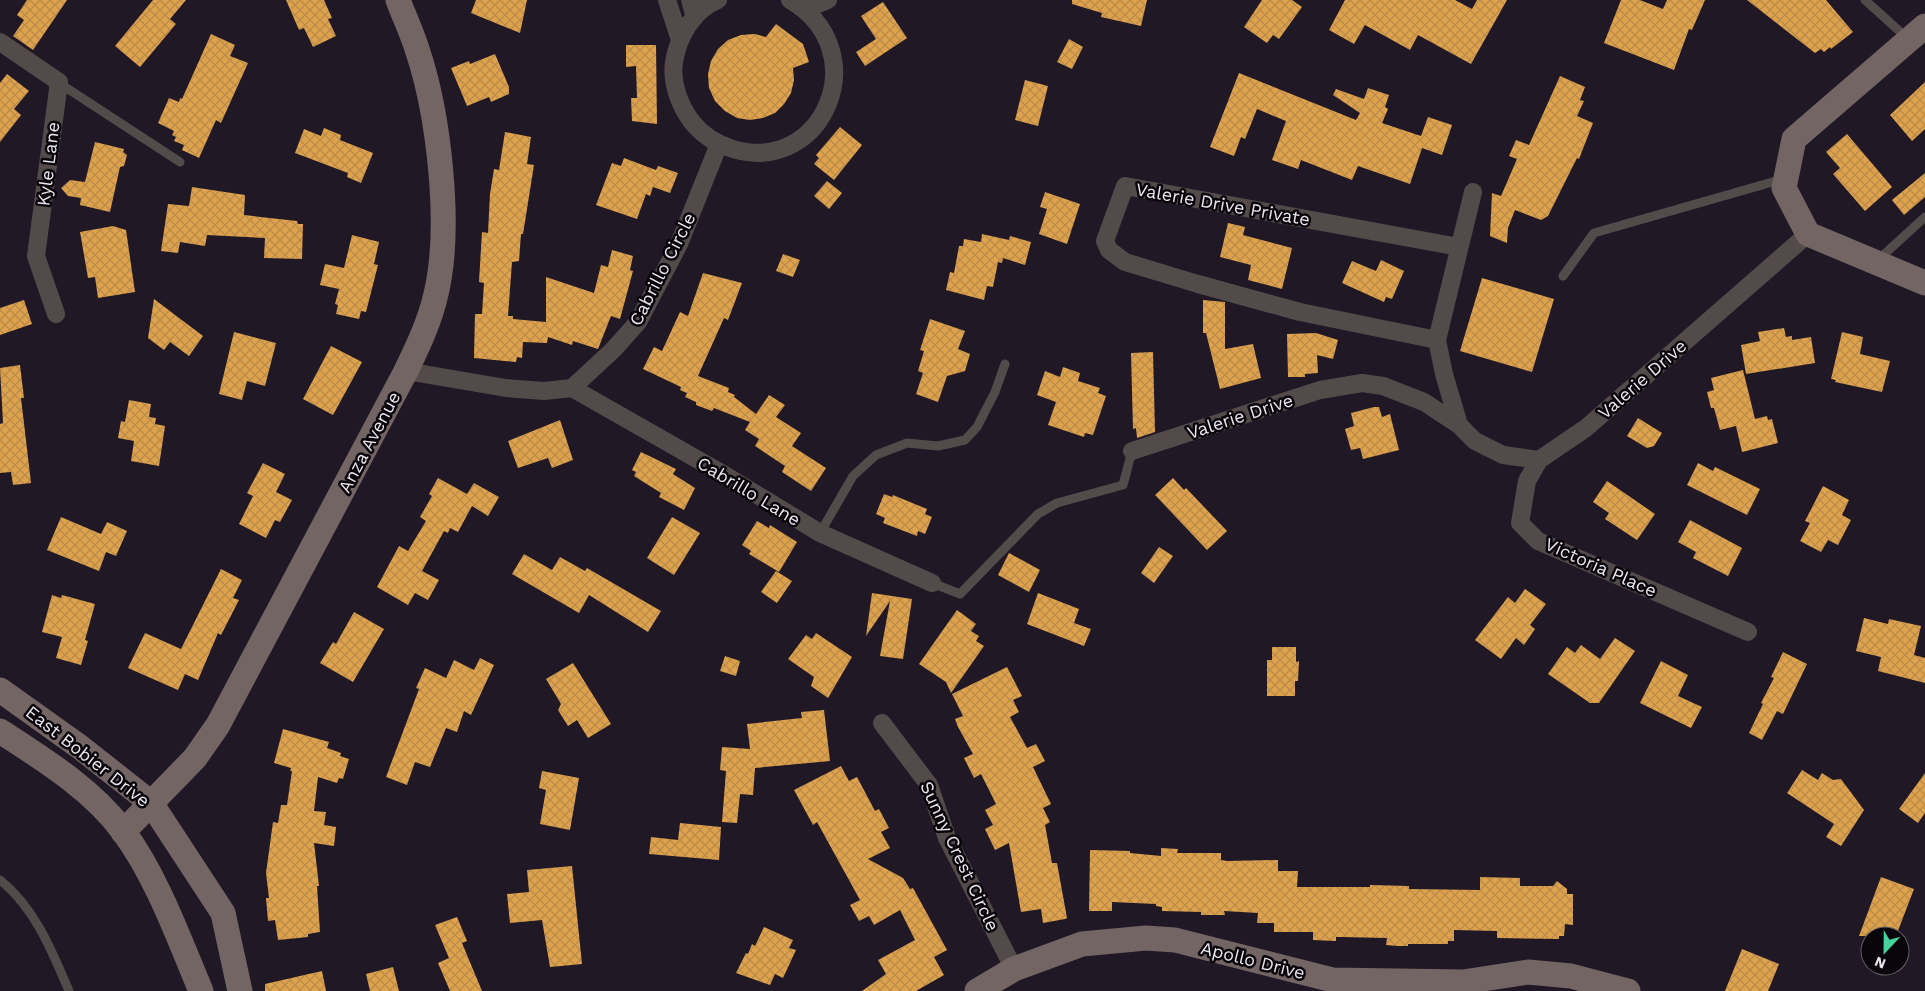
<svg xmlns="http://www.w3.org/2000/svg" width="1925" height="991" font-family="'Work Sans',sans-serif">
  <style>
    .building { fill: url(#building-cross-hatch) }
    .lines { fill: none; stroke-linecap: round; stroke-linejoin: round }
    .lane { stroke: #534b4a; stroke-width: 9 }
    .street { stroke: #534b4a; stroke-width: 18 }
    .secondary { stroke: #726563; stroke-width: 25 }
    .labels { text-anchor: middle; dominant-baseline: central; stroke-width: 5; stroke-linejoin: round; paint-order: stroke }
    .street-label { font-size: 18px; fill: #ebe5ee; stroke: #08060a }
  </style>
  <defs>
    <pattern id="building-cross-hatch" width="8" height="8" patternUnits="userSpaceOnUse" patternTransform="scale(1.25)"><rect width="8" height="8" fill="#dfa24c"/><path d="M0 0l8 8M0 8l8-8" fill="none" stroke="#b98b4b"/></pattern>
  </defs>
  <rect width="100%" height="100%" fill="#211825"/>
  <path class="building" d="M27 0H67L33 50 13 36 24 20 17 15Z
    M153 0H186L170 19 176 24 140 67 115 46Z
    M286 0H324L332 18 328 19 336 36 313 47 304 28 299 30Z
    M476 0H527L520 33 471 13Z
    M1072 0H1147L1141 26 1101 17 1102 13 1072 4Z
    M1262 0H1292L1302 7 1279 39 1273 35 1267 43 1244 27Z
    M1345 0H1455L1472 9 1477 0H1507L1471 64 1418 35 1410 50 1365 25 1354 44 1329 30Z
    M1621 0H1640L1663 9 1667 0H1705L1692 30 1689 29 1674 70 1604 43Z
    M1747 0H1826L1853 32 1831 49 1830 47 1824 52 1821 49 1815 53Z
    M883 2 907 38 865 66 856 52 876 39 861 16Z
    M776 24 803 44 809 62 793 68 794 80 791 93 784 104 775 113 763 118 750 120 737 118 725 111 715 101 709 88 708 74 711 61 718 49 728 40 741 35 755 34 766 37Z
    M211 34 235 45 230 56 248 63 221 123 216 120 199 158 182 150 184 145 174 141 176 137 172 135 174 131 158 123 169 98 179 102 180 98 182 99Z
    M1069 39 1083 47 1072 69 1057 62Z
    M626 45H656L657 124 632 121 631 98H637L636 66 626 67Z
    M495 54 509 87V94L491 102 489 97 467 106 451 68 469 61 470 64Z
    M1239 73 1356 120 1360 113 1333 95 1336 89 1364 99 1368 88 1389 95 1385 107 1388 109 1382 123 1421 136 1428 117 1452 125 1442 155 1422 148 1410 184 1358 166 1352 180 1301 160 1298 169 1272 160 1286 121 1257 109 1245 139 1241 137 1234 156 1210 147Z
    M7 74 29 91 14 109 21 115 0 142V83Z
    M1560 76 1585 87 1580 100 1584 101 1577 116 1593 123 1579 159 1577 158 1548 216 1541 220 1515 210 1508 228 1507 243 1490 236 1492 193 1501 196 1517 159 1509 156 1516 140 1529 145Z
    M1025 80 1048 86 1038 126 1015 120Z
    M1925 82V129L1912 141 1890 115Z
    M840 127 862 145 834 180 814 164 819 158 816 155Z
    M324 128 341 135 340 140 373 153 361 183 347 177 348 173 295 153 304 129 321 136Z
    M505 132 531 137 527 164 534 165 523 234H521L519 261 512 262 508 316H513V319L546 322V277L594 293 601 265 608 267 612 250 633 256 630 270 633 271 620 319 611 316 598 349 573 341 572 345 548 337 547 343 523 342 522 358 517 357 516 362 474 358 475 314H482L484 283 479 282 482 232 488 233 490 194 494 169 499 170Z
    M1847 134 1892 187 1865 211 1833 174 1840 168 1826 152Z
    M95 142 124 149 123 152 127 155 124 166 120 167 110 212 80 205 81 198 68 196 61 188 70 180 85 182Z
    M624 158 656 170 658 166 678 173 670 193 653 187 650 196 646 194 637 219 596 205 612 163 621 166Z
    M1925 173V197L1904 215 1892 200Z
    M827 181 842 193 829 209 814 196Z
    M192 187 245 195 244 215 297 221 298 224H303L302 259 264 258 265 238 207 235 205 246 180 242 178 253 161 251 168 204 189 206Z
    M1045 192 1080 204 1067 244 1039 234 1047 209 1040 207Z
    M1228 223 1245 227 1243 235 1292 248 1282 289 1248 280 1251 265 1220 257Z
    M113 226 126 230 135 292 98 298 95 277 88 278 80 232Z
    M982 234 1009 240 1010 236 1031 242 1025 265 1003 258 1002 263 998 262 993 287 987 286 984 300 946 290 950 272 954 273 959 246H963L964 239 981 242Z
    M352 235 379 242 374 264 378 265 366 312 361 311 359 319 336 314 338 305 335 304 339 289 320 285 325 264 344 268Z
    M783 254 800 260 793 277 776 271Z
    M1381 260 1404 271 1392 299 1386 297 1384 302 1342 283 1352 261 1376 271Z
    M703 273 742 283 728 320 724 318 698 376 729 388 728 392 735 395 734 397 756 414 769 395 785 405 776 417 801 433 792 446 826 468 811 491 782 472 785 466 755 446 759 439 745 430 750 422 714 408 712 411 696 405V402L685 397 687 393 680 390 681 387 643 369 654 347 662 351 680 312 688 316Z
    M1482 278 1554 299 1532 372 1460 351Z
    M154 299 203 336 189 356 170 342 164 350 148 338Z
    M24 300 32 324 0 335V308Z
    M1203 300 1225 302V349L1253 344 1261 378 1220 389 1206 333H1203Z
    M930 319 965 331 958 349 970 354 965 371 947 376 938 402 916 394 923 373 918 371 924 351 920 350Z
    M1784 328 1786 337 1792 336V340L1811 337 1815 363 1746 374 1741 345 1760 341 1758 332Z
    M234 332 276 343 265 386 247 381 242 400 219 394Z
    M1842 332 1863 337 1860 354 1890 361 1882 392 1835 382 1836 380 1831 379Z
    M1316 333 1338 340 1333 359 1317 355 1318 373 1305 374V377H1288L1287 334Z
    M331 346 362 362 333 415 303 399Z
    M1153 352 1155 432 1137 438 1136 428 1133 429 1131 353Z
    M20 365 24 398H21L31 483 13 485 11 472 0 473V424L3 423 0 368Z
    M1063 367 1080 373 1078 381 1100 388 1098 393 1106 396 1093 435 1085 433 1084 437 1048 425 1056 402 1037 395 1045 371 1060 377Z
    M1743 370 1755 419 1767 416 1768 420 1772 419 1778 443 1742 452 1736 426 1720 430 1714 408H1711L1707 392 1714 390 1711 378Z
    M129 400 151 404 149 417 156 418 155 424 165 426 159 466 131 461 134 441 118 438 121 421 125 422Z
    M1374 407H1379L1382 417 1390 414 1399 450 1363 459 1360 448 1351 450 1345 429 1354 426 1351 413Z
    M1638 418 1662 433 1654 446 1647 448 1627 436Z
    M560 420 573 460 552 468 548 458 518 468 508 441Z
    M641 452 676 469 673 474 695 488 684 510 659 497 661 493 634 476 636 472 632 470Z
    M263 463 285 474 276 492 292 500 280 522 275 520 266 538 239 524 253 496 247 493Z
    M1698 463 1713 471 1715 467 1760 489 1747 515 1687 485Z
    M438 478 467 494 474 483 499 497 488 516 472 506 458 532 450 528 448 533 444 531 422 571 439 580 428 600 415 593 408 605 377 587 399 546 408 551 426 521 420 517 432 496 429 494Z
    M1173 478 1184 490 1186 488 1227 531 1207 550 1155 495Z
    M1607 481 1655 514 1637 540 1605 519 1609 513 1593 502Z
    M1823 486 1849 500 1842 515 1851 520 1838 545 1828 540 1821 552 1800 541 1810 523 1805 521Z
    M884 494 892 497 893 495 927 509 925 514 932 517 925 534 918 531 917 536 883 523 885 518 876 514Z
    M61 517 101 534 107 522 127 531 116 556 106 552 99 571 47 550Z
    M672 517 700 533 674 575 647 558Z
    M1690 520 1742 548 1728 576 1693 558 1696 552 1678 542Z
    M757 521 769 528 770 525 797 542 779 572 749 554 751 551 742 545Z
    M1159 547 1173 556 1154 583 1141 573Z
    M1009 553 1040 570 1029 592 998 575Z
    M524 554 552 570 560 557 585 571 587 568 661 611 648 632 589 595 579 613 512 574Z
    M221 569 242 580 233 598 239 600 221 635 218 633 198 680 185 674 178 690 128 668 145 633 181 649Z
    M776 571 792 581 777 603 761 592Z
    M1525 589 1546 604 1530 625 1535 629 1524 645 1516 638 1501 659 1475 640 1508 597 1515 603Z
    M872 593 912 599 903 659 880 656 890 601 866 636Z
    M1038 593 1079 609 1074 623 1091 629 1084 646 1027 624Z
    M52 595 61 598 62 595 95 604 85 640 88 641 81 665 56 658 62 637 42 632Z
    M957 610 976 624 971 631 979 636 976 641 984 646 951 693 946 682 919 664Z
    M354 612 384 629 353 682 320 663 333 642 336 644Z
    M1864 618 1888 624 1889 619 1921 626 1914 655 1925 658V683L1878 671 1881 657 1856 651Z
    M816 633 852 657 828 698 811 686 814 677 788 659 806 635 812 639Z
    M1615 638 1635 651 1599 703H1590L1548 674 1567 647 1575 653 1581 645 1600 659Z
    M1272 647H1296V662L1299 661 1298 681H1295V696H1267V660H1272Z
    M1783 652 1807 664 1783 714 1777 711 1762 740 1749 733 1763 704 1761 703 1774 678 1771 677Z
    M725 656 740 661 736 676 720 671Z
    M480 658 494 665 471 715 464 711 457 732 446 728 430 767 415 762 407 785 386 777 419 689 416 688 425 668 446 678 454 660 474 670Z
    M1661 661 1688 675 1678 696 1702 707 1691 728 1640 703Z
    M573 663 611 724 588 738 577 720 568 726 558 710 561 704 546 679Z
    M1007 667 1022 696 1013 700 1019 712 1010 717 1027 748 1036 744 1045 761 1033 767 1051 804 1043 808 1050 822 1045 825 1052 863H1057L1067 918 1065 919 1043 923 1041 909 1021 912 1009 843 995 850 985 829 993 825 985 810 996 804 981 774 974 778 964 758 973 754 958 727 955 719 963 716 952 694Z
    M824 710 830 761 755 768 753 795 740 794 737 823 722 822 726 771 720 770 722 747 750 749 747 724 802 718 801 712Z
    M283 729 329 742 327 748 341 753 340 756 349 759 343 779 339 778 337 783 318 777 314 811 326 812 324 825 336 827 334 846 314 843 319 886H317L320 932 308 934V937L278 940 275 920 268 921 266 898H269L266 873 273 822 278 823 281 805H287L292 771H290L291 768 274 763Z
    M841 766 849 781 857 777 875 811 879 809 889 828 881 832 890 848 868 859 903 878 910 889 913 888 947 950 934 957 944 975 916 991H862L886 974 878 960 915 940 900 910 874 925 869 916 859 921 850 905 860 900 817 822 813 825 794 790Z
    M1802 770 1818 780 1822 773 1833 780 1841 779 1864 810 1841 846 1826 837 1834 824 1787 793Z
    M542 771 579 778 570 830 540 824 546 790 539 788Z
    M1925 773V813L1918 823 1899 809Z
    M680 823 721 827 719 860 649 854 651 837 678 840Z
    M1161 848 1178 849 1177 853H1221V860L1227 861 1278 860V871H1298L1297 887H1370V885L1409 886V889L1480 890V877L1520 878V886H1553L1557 881 1567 889V894H1573V925L1565 924 1564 936H1559V939L1497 938V931L1454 930V941H1448V944H1408V946H1398L1386 945 1387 938 1342 937H1336V941L1313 940V932H1274V923H1257L1258 913 1224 911 1225 915H1201V912L1162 911V907L1156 906V904L1112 902V911H1089L1090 850 1130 851V853L1161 856Z
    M572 866 582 964 550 967 542 920 510 923 507 894 529 892 527 870Z
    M1881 877 1914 889 1896 936H1859Z
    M457 917 467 941 462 943 482 991H450L438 963 449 958 435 925Z
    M764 927 793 940 789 948 796 950 783 978 775 974 770 985 736 973 746 953 748 954 752 944 755 946Z
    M1742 949 1779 964 1768 991H1725Z
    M393 967 399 991H370L366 974Z
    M322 971 326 991H265V984Z"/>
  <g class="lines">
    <path class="lane" d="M1865 0 1907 38
      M59 83 180 162
      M1878 260 1925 217
      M1563 276 1594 233 1783 179
      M820 533 853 476 876 455 907 443 938 446 965 440 977 427 995 392 1005 364
      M932 583 960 594 1038 514 1057 503 1123 485 1132 451
      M0 880C35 908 52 951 69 991"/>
    <path class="street" d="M667 0 680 40
      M690 0 695 17
      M718 0C693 10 678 37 674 62 671 84 680 106 692 122 703 136 717 144 733 149 823 176 877 51 790 0
      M806 9 828 0
      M0 42 59 82 36 256 56 314
      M1437 340 1300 312 1198 284 1125 262 1109 250 1105 241 1125 186 1459 247
      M406 371 506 388 544 391 572 388 613 350 638 322 679 244 719 144
      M572 388 723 474 820 533 932 583
      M1459 425 1444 374 1437 340 1473 192
      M1132 451 1320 390 1362 383 1383 386 1424 402 1459 425 1475 441 1503 455 1539 460 1586 428 1808 234
      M1539 460 1527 481 1520 523 1538 541 1748 632
      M882 723 929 785 947 838 1014 969"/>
    <path class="secondary" d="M1925 26 1794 139 1784 188 1808 234 1925 283
      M0 690 80 747 151 803 223 913 240 991
      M0 731C43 759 92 789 123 831 157 877 179 939 201 991
      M123 832 195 758 218 725 406 371C418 346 430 321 436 294 452 227 439 114 417 49 412 33 404 16 398 0
      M977 991 1014 969 1082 944 1146 938 1175 940 1333 980 1463 982 1528 972 1571 976 1628 991"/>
  </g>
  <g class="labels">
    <g class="street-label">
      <text transform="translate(48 164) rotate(-83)">Kyle Lane</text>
      <text transform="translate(1223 204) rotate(10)">Valerie Drive Private</text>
      <text transform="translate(662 269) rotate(-63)">Cabrillo Circle</text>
      <text transform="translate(1642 379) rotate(-41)">Valerie Drive</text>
      <text transform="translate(1240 416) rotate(-18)">Valerie Drive</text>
      <text transform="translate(369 442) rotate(-62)">Anza Avenue</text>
      <text transform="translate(749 491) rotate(31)">Cabrillo Lane</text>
      <text transform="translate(1601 567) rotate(24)">Victoria Place</text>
      <text transform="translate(88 756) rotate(38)">East Bobier Drive</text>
      <text transform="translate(960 856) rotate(65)">Sunny Crest Circle</text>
      <text transform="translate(1253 960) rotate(14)">Apollo Drive</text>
    </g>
  </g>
  <g transform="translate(1885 951) rotate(202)"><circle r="24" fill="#08060a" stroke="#635f65"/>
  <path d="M0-4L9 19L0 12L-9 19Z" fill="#46d49e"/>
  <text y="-8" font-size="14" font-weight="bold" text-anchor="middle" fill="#ebe5ee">N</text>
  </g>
</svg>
